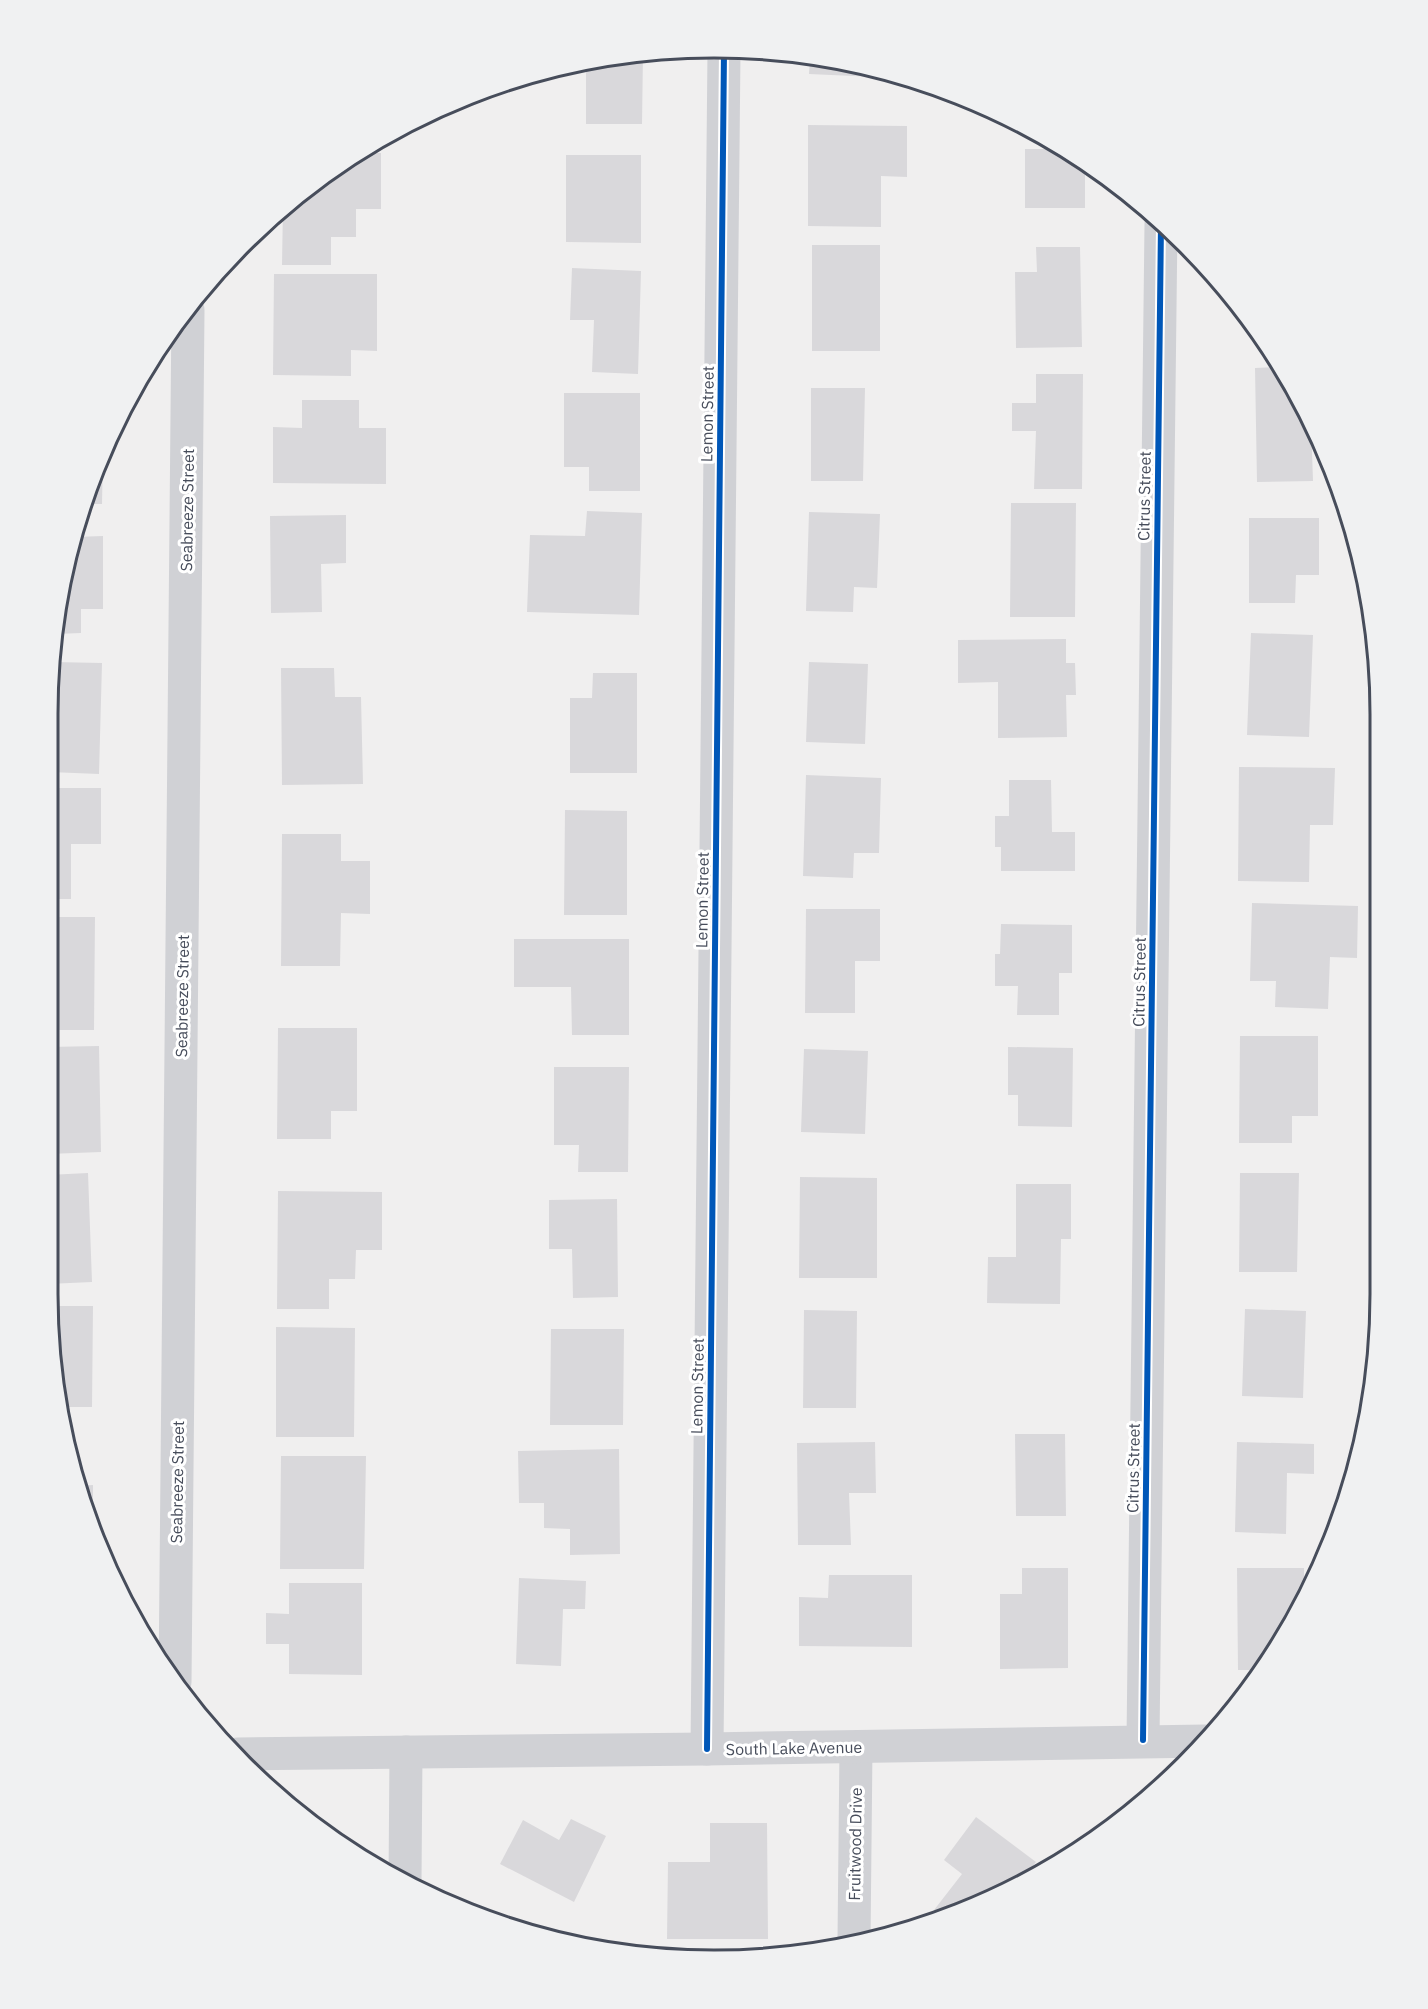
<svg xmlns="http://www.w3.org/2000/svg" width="1428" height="2009" font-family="'IBM Plex Sans',sans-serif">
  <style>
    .building { fill: #d9d8db }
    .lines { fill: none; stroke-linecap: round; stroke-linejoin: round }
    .minor { stroke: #d0d1d5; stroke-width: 33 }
    .tertiary { stroke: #d0d1d5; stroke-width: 33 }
    .cycleway-casing { stroke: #fff; stroke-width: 10 }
    .cycleway { stroke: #0057b8; stroke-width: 6 }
    .labels { text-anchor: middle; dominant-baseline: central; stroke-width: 6; stroke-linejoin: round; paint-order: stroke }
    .street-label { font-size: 16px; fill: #474d5b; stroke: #fff }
    .rim { fill: none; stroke: #474d5b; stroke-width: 3 }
  </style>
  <rect width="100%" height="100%" fill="#f0efef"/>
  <path class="building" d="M643 53 642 124H586V63L627 54Z
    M810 58 877 69 876 77 809 74Z
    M808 125 907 126V177L881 176V227L808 226Z
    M1055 146 1085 164V208H1025V149H1055Z
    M359 153H381V209H356V237H331V265H282L283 207Z
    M566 155H641V243L566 242Z
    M812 245H880V351H812Z
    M1036 247H1080L1082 347 1016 348 1015 272H1037Z
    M572 268 641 271 638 374 592 372 594 320H570Z
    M274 274H377V351L351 350V376L273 375Z
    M1281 367 1291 381 1311 423 1313 481 1257 482 1255 368Z
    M1036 374H1083L1082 489H1034L1036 431H1012V403H1036Z
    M811 388H865L863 481H811Z
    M564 393H640V491H589V467H564Z
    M302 400H359V428H386V484L273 483V427L302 428Z
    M103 451 102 504H85L99 459Z
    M1011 503H1076L1075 617H1010Z
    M587 511 642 513 639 615 527 612 530 535 585 536Z
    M809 512 880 514 877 588 854 587 853 612 806 611Z
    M346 515V563L321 564 322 612 271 613 270 516Z
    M1249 518H1319V575H1296L1295 603H1249Z
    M103 536V609H81V633L56 634 61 584 75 537Z
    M1251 633 1313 635 1309 737 1247 735Z
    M1066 639V663H1075L1076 695H1066L1067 737 998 738V682L958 683V640Z
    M53 662 102 663 99 774 50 772 48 714Z
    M809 662 868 664 865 744 806 742Z
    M281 668H334L335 697H361L363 784 282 785Z
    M593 673H637V773H570V698H592Z
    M1239 767 1335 768 1333 825H1310L1309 882 1238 881Z
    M806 775 881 778 879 853H854L853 878 803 876Z
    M1009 780H1051L1052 832H1075V871H1001V847H995V816H1009Z
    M48 788H101V844H71V899H48Z
    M565 810 627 811V915H564Z
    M282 834H341V861H370V914L341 913 340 966H281Z
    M1252 903 1358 906 1357 958 1330 957 1328 1009 1275 1007 1276 981H1250Z
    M806 909H880V961H855V1013H805Z
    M48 917H95L94 1030H48Z
    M1001 924 1072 925V973H1059V1015H1017L1018 986H995V954H1000Z
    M514 939H629V1035H572L571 987H514Z
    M278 1028H357V1111H331V1139H277Z
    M1240 1036H1318V1116H1292V1143H1239Z
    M99 1046 101 1152 48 1154V1047Z
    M1008 1047 1073 1048 1072 1127 1018 1126V1095H1008Z
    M804 1049 868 1051 865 1134 801 1132Z
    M554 1067H629L628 1172H578L579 1145H554Z
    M88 1173 92 1282 48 1284V1175Z
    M1240 1173H1299L1297 1272H1239Z
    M800 1177 877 1178V1278H799Z
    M1016 1184H1071V1239H1061L1060 1304 987 1303 988 1257H1016Z
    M278 1191 382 1192V1250H356L355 1279H329V1309H277Z
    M617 1199 618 1297 573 1298 572 1249H549V1200Z
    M49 1306H93L92 1407H63Z
    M1245 1309 1306 1311 1303 1398 1242 1396Z
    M804 1310 857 1311 856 1408H803Z
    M276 1327 355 1328 354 1437H276Z
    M551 1329H624L623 1425H550Z
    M1015 1434H1065L1066 1516H1016Z
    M875 1442 876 1493H849L851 1545H798L797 1443Z
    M1237 1442 1314 1444V1474L1287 1473 1286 1534 1235 1532Z
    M619 1449 620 1554 570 1555V1529L544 1528V1503H519L518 1451Z
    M281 1456H366L364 1569H280Z
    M93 1485V1533L77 1486Z
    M1022 1568H1068V1668L1000 1669V1594H1022Z
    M1237 1568H1304V1601L1261 1670H1238Z
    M829 1575H912V1647L799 1646V1597L828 1598Z
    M519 1578 586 1581 585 1609H563L561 1666 516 1664Z
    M289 1583H362V1675L289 1674V1644H266V1613L289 1614Z
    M976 1817 1036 1862 1017 1886 969 1910 943 1917 934 1910 962 1874 944 1860Z
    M571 1819 606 1836 574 1902 500 1864 523 1820 559 1840Z
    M710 1823H767L768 1939H667L668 1862H710Z"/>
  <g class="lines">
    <path class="minor" d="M175 1682 188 310
      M1143 1740 1161 224
      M707 1749 724 51
      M405 1882 406 1752
      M854 1941 856 1747"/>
    <path class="tertiary" d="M238 1754 707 1749 1205 1741"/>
    <defs>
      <path id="cycleway" d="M1143 1740 1161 224
        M707 1749 724 51"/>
    </defs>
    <use href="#cycleway" class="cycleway-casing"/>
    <use href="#cycleway" class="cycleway"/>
  </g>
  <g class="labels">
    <g class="street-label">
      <text transform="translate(707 414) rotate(-89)">Lemon Street</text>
      <text transform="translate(1144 496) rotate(-89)">Citrus Street</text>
      <text transform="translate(187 510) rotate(-89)">Seabreeze Street</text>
      <text transform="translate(702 900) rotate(-89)">Lemon Street</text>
      <text transform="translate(1139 982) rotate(-89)">Citrus Street</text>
      <text transform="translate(182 996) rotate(-89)">Seabreeze Street</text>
      <text transform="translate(697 1386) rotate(-89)">Lemon Street</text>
      <text transform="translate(1133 1468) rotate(-89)">Citrus Street</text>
      <text transform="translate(177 1482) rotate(-89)">Seabreeze Street</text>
      <text transform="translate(794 1748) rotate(-1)">South Lake Avenue</text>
      <text transform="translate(855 1844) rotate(-89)">Fruitwood Drive</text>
    </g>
  </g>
  <path d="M0 0H1428V2009H0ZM714 58H714A656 656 0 0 1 1370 714V1294A656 656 0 0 1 714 1950H714A656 656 0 0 1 58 1294V714A656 656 0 0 1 714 58Z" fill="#f0f1f2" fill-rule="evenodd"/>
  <path class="rim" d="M714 58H714A656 656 0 0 1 1370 714V1294A656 656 0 0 1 714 1950H714A656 656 0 0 1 58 1294V714A656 656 0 0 1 714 58Z"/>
</svg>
